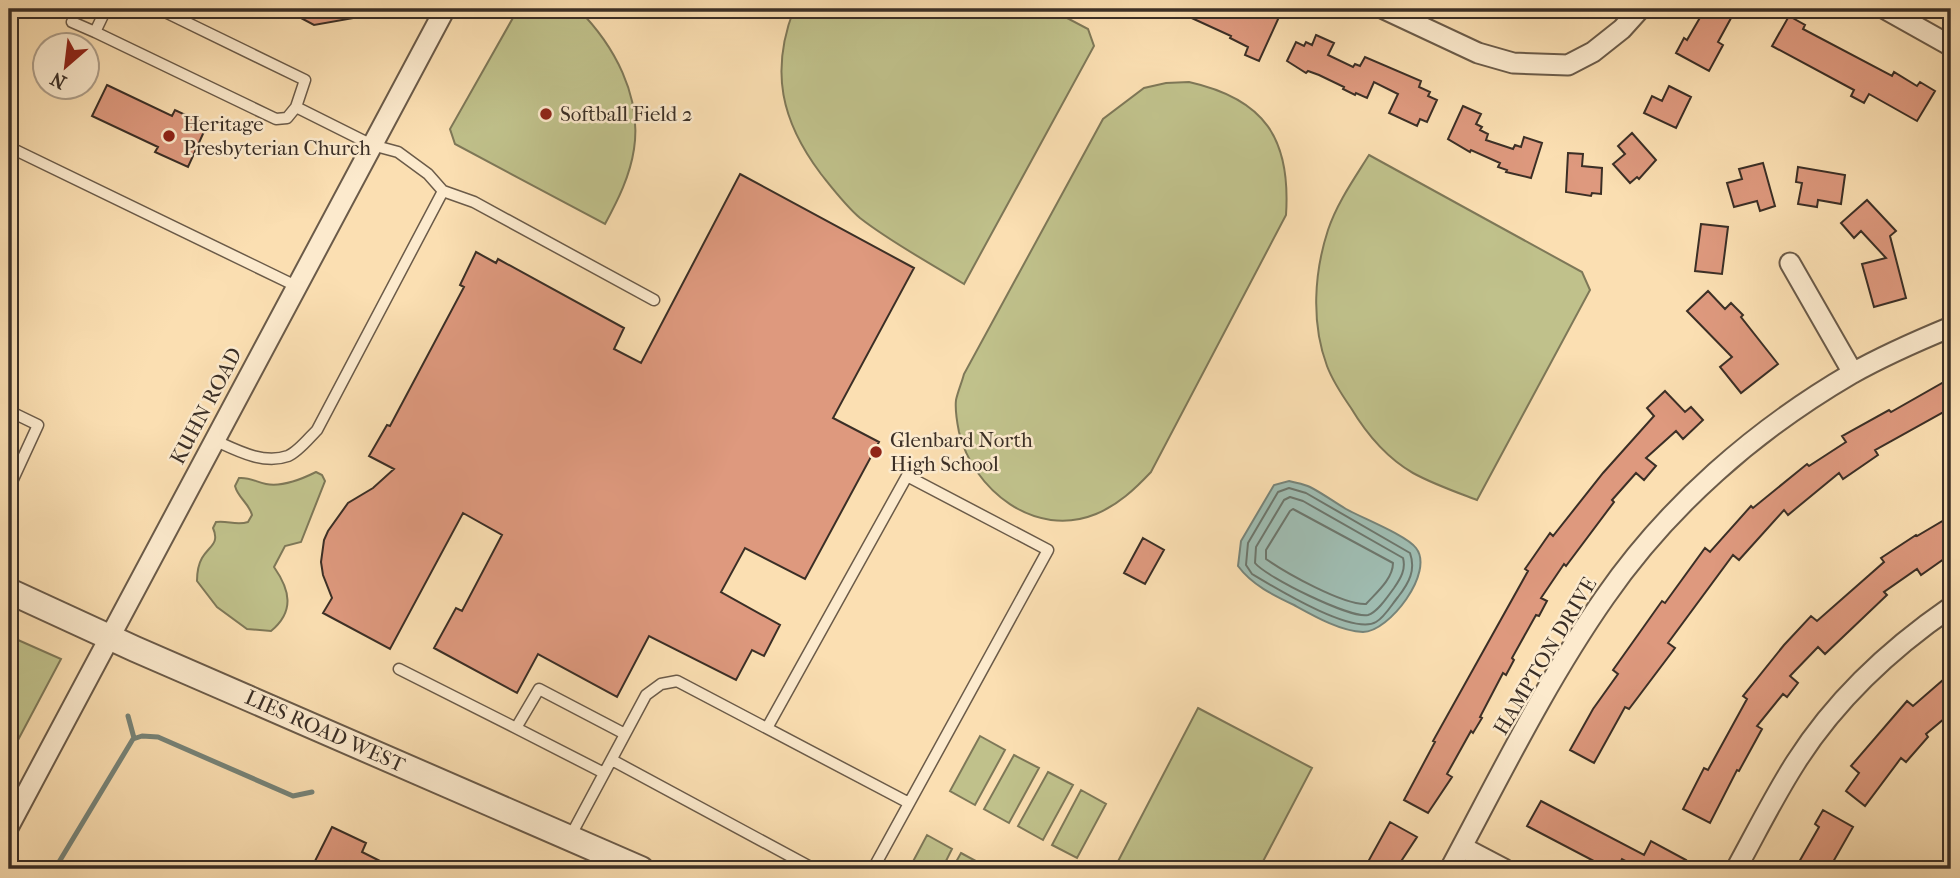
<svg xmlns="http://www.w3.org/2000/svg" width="1960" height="878" font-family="'IM FELL French Canon',serif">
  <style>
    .green { fill: #c0c18b; stroke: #7e7858; stroke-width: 2 }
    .water { fill: #9fbcb1; stroke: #778479; stroke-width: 2 }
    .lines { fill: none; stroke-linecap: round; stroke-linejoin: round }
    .shore { stroke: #6d766c; stroke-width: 2 }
    .stream { stroke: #778479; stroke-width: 5 }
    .building { fill: #de997e; stroke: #3b2f26; stroke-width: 2 }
    .service-casing { stroke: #6b5b49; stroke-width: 13 }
    .minor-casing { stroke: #6b5b49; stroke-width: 23 }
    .tertiary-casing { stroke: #6b5b49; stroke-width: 28 }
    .service { stroke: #fceacd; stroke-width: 10 }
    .minor { stroke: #fceacd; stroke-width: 19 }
    .tertiary { stroke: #fceacd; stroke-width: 24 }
    .poi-dot { fill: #8f2418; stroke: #fceacd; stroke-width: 2.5 }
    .labels { text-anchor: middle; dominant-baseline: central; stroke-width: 5; stroke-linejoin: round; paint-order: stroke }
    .poi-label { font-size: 21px; fill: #3b2f26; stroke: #fceacd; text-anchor: start }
    .street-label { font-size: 21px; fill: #3b2f26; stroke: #fceacd }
  </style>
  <rect width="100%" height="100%" fill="#fbdfb2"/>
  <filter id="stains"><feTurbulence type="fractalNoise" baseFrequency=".00286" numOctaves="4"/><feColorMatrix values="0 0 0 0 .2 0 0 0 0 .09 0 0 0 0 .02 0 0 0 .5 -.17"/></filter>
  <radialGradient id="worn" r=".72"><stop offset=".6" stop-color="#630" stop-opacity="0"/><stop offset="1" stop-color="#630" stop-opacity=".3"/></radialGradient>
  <path class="green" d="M518 9H578C614 45 642 96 634 149 630 176 618 200 605 224L455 144 450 129Z
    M794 9H1050L1088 29 1094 46 964 284C930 263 892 243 860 218 845 205 833 189 821 174 781 121 770 71 794 9Z
    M1189 82C1265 99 1291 139 1286 215L1151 472C1135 489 1118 505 1096 514 1035 539 973 490 959 432 957 422 955 409 956 400 958 391 962 382 964 374L1103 119 1144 88 1166 83Z
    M1369 155 1582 272 1590 290 1477 500C1456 492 1433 484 1413 473 1387 458 1366 433 1351 408 1342 395 1333 382 1327 366 1311 323 1314 273 1328 230 1337 203 1354 179 1369 155Z
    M316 472 322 475 325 481 301 542 285 546 274 567C290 590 295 611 271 631L247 629 217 607 197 581C197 574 198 565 202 558 209 546 220 544 213 528L216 522C227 520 236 526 248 522L252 515C249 503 238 498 235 486L239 478C250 477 256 482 266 484 281 487 302 479 316 472Z
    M9 636 61 659 9 757Z
    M1198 708 1312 768 1259 869H1114Z
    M980 736 1005 750 975 805 950 791Z
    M1014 755 1039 768 1009 823 984 809Z
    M1048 772 1073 785 1043 840 1018 826Z
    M1081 790 1106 804 1077 858 1052 845Z
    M927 835 952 849 942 869H909Z
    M961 853 987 867 985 869H952Z"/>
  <path class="water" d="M1289 481C1296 483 1304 484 1310 487 1322 493 1334 502 1346 509 1362 518 1406 535 1416 548 1435 572 1389 632 1363 632 1340 631 1314 616 1294 605 1273 595 1252 585 1238 566L1241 541 1274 485Z"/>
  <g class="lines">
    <path class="shore" d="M1289 488 1306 493 1410 553C1416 570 1409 583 1398 597 1392 604 1385 617 1376 622 1353 636 1274 587 1252 574L1246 565 1248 543 1278 492Z
      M1290 497 1303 501 1403 558C1406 569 1401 578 1394 588 1388 596 1378 612 1368 615 1351 619 1266 577 1255 563L1256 547 1284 500Z
      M1293 509 1393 563C1393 579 1376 593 1366 604 1343 605 1286 573 1266 559V550L1290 511Z"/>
    <path class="stream" d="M128 716 134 738
      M50 869 59 862 133 739 142 736 158 737 293 796 312 792"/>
  </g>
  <path class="building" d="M284 9H364L365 16 314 25Z
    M1172 9H1234L1247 15 1249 9H1260L1279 17 1259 61 1245 55 1248 47 1230 38 1231 36Z
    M1705 9H1736L1718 42 1723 45 1709 71 1676 53 1684 38 1687 40Z
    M1789 16 1805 25 1803 29 1892 76 1894 72 1917 86 1920 82 1935 91 1917 121 1869 94 1864 103 1851 96 1854 90 1772 46Z
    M1316 35 1334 43 1328 55 1353 67 1355 64 1360 66 1365 57 1421 81 1419 87 1430 92 1428 96 1437 100 1427 122 1420 119 1417 126 1389 113 1398 94 1374 82 1367 98 1356 93 1355 95 1343 89 1344 87 1319 75 1308 71 1306 73 1287 61 1296 42 1304 46 1306 42 1312 45Z
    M107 85 172 116 175 110 207 125 188 167 155 152 158 147 92 116Z
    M1669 86 1691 97 1676 128 1644 113 1652 96 1662 101Z
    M1463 106 1481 114 1476 124 1482 127 1480 130 1488 134 1486 140 1513 149 1515 145 1521 147 1524 137 1542 143 1531 178 1506 172 1507 170 1498 167 1500 163 1471 150 1470 152 1448 139Z
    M1632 133 1656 160 1639 179 1637 177 1630 183 1613 164 1625 154 1618 146Z
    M1568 153 1583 154 1582 166 1602 168 1601 194 1592 193 1591 196 1566 192Z
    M1763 163 1775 206 1760 211 1757 201 1734 207 1727 183 1742 179 1739 169Z
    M1798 167 1845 175 1841 204 1818 200 1817 207 1798 204 1802 183 1796 182Z
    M740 174 914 268 833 418 879 442 805 579 745 548 721 592 780 625 764 656 752 650 736 680 649 636 617 697 538 654 517 693 434 648 456 608 462 611 502 535 463 513 390 649 323 613 332 598 323 575 321 562 324 540 328 531 348 503 373 488 394 469 369 456 387 425 390 426 464 287 460 285 476 252 496 263 498 259 624 328 614 349 641 363Z
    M1867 200 1896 231 1890 236 1906 298 1874 307 1862 264 1886 258 1861 231 1854 238 1841 223Z
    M1701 224 1728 227 1722 274 1695 271Z
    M1708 291 1725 309 1731 303 1743 315 1741 317 1778 364 1741 393 1720 367 1732 357 1687 311Z
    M1951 378V408L1875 450 1878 455 1843 479 1839 473 1788 515 1784 510 1739 560 1733 555 1668 643 1675 648 1629 709 1625 707 1594 763 1570 750 1593 709 1618 674 1613 670 1662 601 1665 603 1705 548 1710 552 1751 506 1753 508 1807 464 1809 466 1846 442 1842 436 1889 410 1891 412Z
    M1665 391 1685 412 1691 407 1703 420 1683 439 1676 431 1646 458 1656 466 1644 480 1636 473 1612 500 1614 502 1566 566 1564 564 1541 598 1547 601 1539 616 1536 615 1512 658 1514 660 1506 675 1503 673 1480 717 1482 718 1473 733 1471 731 1447 774 1452 777 1428 813 1404 800 1435 742 1433 741 1528 571 1525 569 1550 533 1553 536 1603 473 1654 416 1647 408Z
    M1951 516V554L1921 575 1917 569 1884 592 1887 595 1825 654 1818 647 1790 676 1798 683 1787 697 1783 694 1757 726 1762 729 1739 771 1737 770 1710 823 1683 809 1704 768 1708 770 1747 699 1743 696 1784 645 1811 616 1817 621 1884 562 1881 558 1916 535 1917 536Z
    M1143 538 1164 550 1145 584 1124 573Z
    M1951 673V713L1926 734 1928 737 1906 762 1901 758 1865 806 1846 791 1859 773 1851 766 1907 701 1913 706Z
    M1541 801 1644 855 1651 841 1686 860 1681 869H1636L1637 867 1622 859 1617 869H1609L1527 826Z
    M1823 810 1853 827 1829 869H1795L1819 827 1815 824Z
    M1390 822 1417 837 1396 869H1385L1369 860Z
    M332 827 366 843 362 852 396 869H326L314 863Z"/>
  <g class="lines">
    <defs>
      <path id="service" d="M106 9 95 32 276 119 287 118 296 107 305 80 159 9
        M72 22 95 32
        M9 147 296 286
        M443 191 474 202 654 300
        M9 411 38 425 9 488
        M214 440C236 450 263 465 288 456 298 452 309 438 317 430L443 191 428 174 398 152 372 145 296 107
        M399 669 516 728
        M767 728 907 476 1048 550 873 869
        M612 760 814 869
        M604 773 516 728 539 689 625 734
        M570 837 646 695 661 684 677 681 909 803"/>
      <path id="minor" d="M1384 9 1478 53 1513 63 1568 65 1593 52 1622 29 1640 9
        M1885 9 1951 46
        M1790 263 1853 373
        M9 826 445 9
        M1462 847 1504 869
        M1450 869C1499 778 1545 683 1605 597 1668 506 1755 430 1851 374 1883 356 1917 341 1951 327
        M1736 869C1756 833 1774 796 1796 762 1836 699 1890 649 1951 607"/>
      <path id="tertiary" d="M9 591 135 649 641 869"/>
    </defs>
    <use href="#service" class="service-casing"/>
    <use href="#minor" class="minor-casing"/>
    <use href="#tertiary" class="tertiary-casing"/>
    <use href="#service" class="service"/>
    <use href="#minor" class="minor"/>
    <use href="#tertiary" class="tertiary"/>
  </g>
  <g class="poi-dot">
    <circle cx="546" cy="114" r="7"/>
    <circle cx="169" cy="136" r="7"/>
    <circle cx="876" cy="452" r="7"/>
  </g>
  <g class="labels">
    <g class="poi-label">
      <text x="560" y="114">Softball Field 2</text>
      <text x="183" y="124">Heritage<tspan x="183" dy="24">Presbyterian Church</tspan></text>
      <text x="890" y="440">Glenbard North<tspan x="890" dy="24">High School</tspan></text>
    </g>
    <g class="street-label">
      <text transform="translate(206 406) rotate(-62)">KUHN ROAD</text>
      <text transform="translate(1545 656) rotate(-59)">HAMPTON DRIVE</text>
      <text transform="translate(325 731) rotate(24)">LIES ROAD WEST</text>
    </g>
  </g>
  <rect width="1960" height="878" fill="none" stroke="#fbdfb2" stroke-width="35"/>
  <rect x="10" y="10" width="1939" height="857" fill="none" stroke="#3b2f26" stroke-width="3.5"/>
  <rect x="18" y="18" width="1925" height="843" fill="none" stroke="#3b2f26" stroke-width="2"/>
  <g transform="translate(66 66) rotate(208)"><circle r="33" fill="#fceacd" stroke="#af9f8a" stroke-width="2"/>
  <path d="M0-5L12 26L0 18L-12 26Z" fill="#8f2418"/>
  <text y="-10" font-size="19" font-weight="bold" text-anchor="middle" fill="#3b2f26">N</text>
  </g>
  <rect width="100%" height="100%" filter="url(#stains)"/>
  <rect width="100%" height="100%" fill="url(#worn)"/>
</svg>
